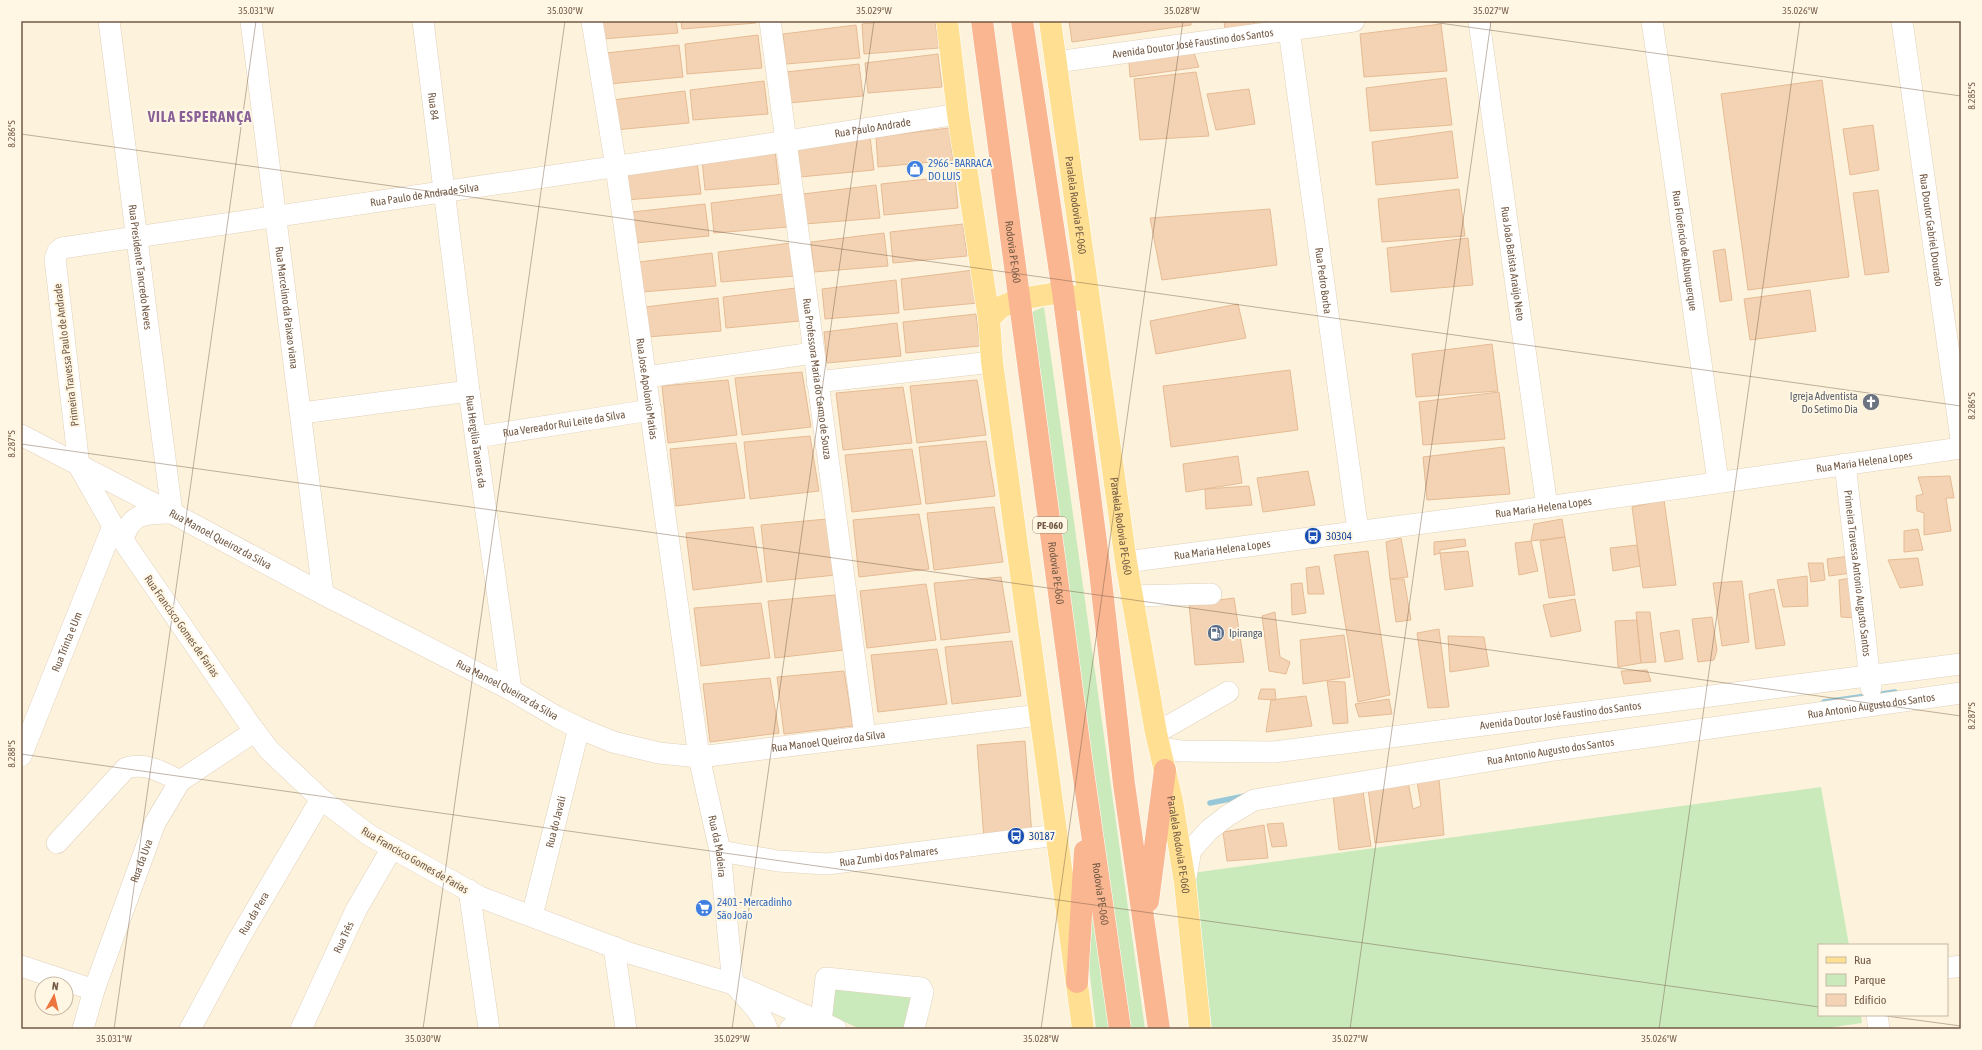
<svg xmlns="http://www.w3.org/2000/svg" width="1982" height="1050" font-family="'Asap Condensed',sans-serif">
  <style>
    .green { fill: #cbeabc }
    .lines { fill: none; stroke-linecap: round; stroke-linejoin: round }
    .stream { stroke: #98c8d8; stroke-width: 5.5 }
    .building { fill: #f3d3b4; stroke: #e6bb94 }
    .minor-casing { stroke: #e1d0ba; stroke-width: 22 }
    .major-casing { stroke: #fff; stroke-width: 23 }
    .highway-casing { stroke: #fff; stroke-width: 23 }
    .minor { stroke: #fff; stroke-width: 21 }
    .major { stroke: #ffe092; stroke-width: 22 }
    .highway { stroke: #fab691; stroke-width: 22 }
    .ticks { fill: none; stroke: #735a45; stroke-width: 1; stroke-opacity: 0.45 }
    .labels { text-anchor: middle; dominant-baseline: central; stroke-width: 4; stroke-linejoin: round; paint-order: stroke }
    .shield { fill: #fff7e4; stroke: #9d8975; stroke-width: 1 }
    .shield-label { font-size: 10px; font-weight: bold; fill: #735a45 }
    .street-label { font-size: 11px; fill: #735a45; stroke: #fff7e4 }
    .shop-label { font-size: 11px; fill: #366cbe; stroke: #fff7e4; text-anchor: start }
    .worship-label { font-size: 11px; fill: #5b616d; stroke: #fff7e4; text-anchor: end }
    .transit-label { font-size: 11px; fill: #164399; stroke: #fff7e4; text-anchor: start }
    .service-label { font-size: 11px; fill: #4e5e75; stroke: #fff7e4; text-anchor: start }
    .district-label { font-size: 15px; font-weight: bold; letter-spacing: 1px; fill: #896097; stroke: #fff7e4 }
    .neatline { fill: none; stroke: #735a45; stroke-width: 1.5 }
    .ticks-label { font-size: 10px; text-anchor: middle; fill: #735a45 }
  </style>
  <rect width="100%" height="100%" fill="#fdf3dd"/>
  <path class="green" d="M1044 307 1145 1029H1128L1027 314Z
    M1821 787 1849 945H1819V1015H1861L1862 1023 1820 1029H1212L1192 873Z
    M1090 890 1109 1029H1096L1082 904Z
    M824 975 930 982 923 1029H860L819 1010Z"/>
  <g class="lines">
    <path class="stream" d="M1824 702 1895 692
      M1210 803 1245 796"/>
  </g>
  <path class="building" d="M602 21H676L678 33 603 39Z
    M681 21H756V23L682 29Z
    M889 21H935L939 48 864 54 862 24Z
    M1069 21H1191V25L1072 42Z
    M1224 21H1254L1255 27 1225 29Z
    M1441 24 1447 71 1364 77 1360 34Z
    M856 25 860 58 786 64 783 34Z
    M758 35 762 68 687 74 685 44Z
    M679 45 683 77 609 84 606 53Z
    M1194 53 1199 67 1130 77 1129 62Z
    M938 54 942 87 868 93 865 63Z
    M859 64 863 96 789 103 786 72Z
    M1196 72 1209 136 1140 140 1134 79Z
    M1446 78 1452 125 1370 131 1366 88Z
    M1822 80 1849 277 1748 290 1721 94Z
    M764 81 768 114 693 120 690 90Z
    M1249 89 1255 124 1216 130 1207 94Z
    M685 91 689 123 615 130 612 100Z
    M1873 125 1879 170 1850 175 1843 129Z
    M949 128 953 160 878 167 876 137Z
    M1452 131 1458 178 1376 185 1372 142Z
    M870 137 874 170 800 177 797 146Z
    M775 151 779 184 705 190 702 160Z
    M697 161 701 194 626 200 624 170Z
    M955 176 958 208 884 215 881 184Z
    M876 185 880 218 805 224 803 194Z
    M1459 189 1465 236 1382 242 1378 199Z
    M1878 190 1889 272 1865 275 1853 193Z
    M784 194 788 227 714 233 711 203Z
    M705 204 709 236 635 243 632 212Z
    M1270 209 1277 265 1162 280 1150 218Z
    M963 224 967 256 893 263 890 232Z
    M884 233 888 266 814 272 811 242Z
    M1468 238 1473 285 1391 292 1387 248Z
    M791 243 795 276 721 282 718 252Z
    M1725 249 1732 300 1720 302 1713 251Z
    M712 253 716 286 642 292 639 262Z
    M974 270 978 303 904 310 901 279Z
    M896 280 899 313 825 319 822 289Z
    M796 288 800 321 726 328 723 297Z
    M1810 290 1816 331 1750 340 1744 299Z
    M718 298 721 331 647 337 645 307Z
    M1238 304 1246 338 1156 354 1150 321Z
    M976 314 980 346 906 353 903 322Z
    M897 323 901 356 827 363 824 332Z
    M1492 344 1498 391 1416 397 1412 354Z
    M1290 370 1298 430 1171 447 1163 386Z
    M802 372 811 427 742 435 735 378Z
    M728 380 737 435 668 443 662 386Z
    M977 380 986 435 917 443 910 386Z
    M903 387 912 443 843 450 836 393Z
    M1499 392 1505 439 1423 445 1419 402Z
    M810 436 819 491 750 499 744 442Z
    M986 441 995 496 926 504 919 447Z
    M736 443 745 498 676 506 670 449Z
    M1504 447 1510 494 1427 500 1423 457Z
    M912 449 921 504 852 512 845 455Z
    M1238 456 1242 483 1186 492 1183 464Z
    M1308 471 1315 505 1263 512 1257 478Z
    M1950 476 1954 498H1946L1951 531 1924 535V513L1917 511 1916 496 1923 494 1918 477Z
    M1249 486 1252 505 1206 509 1205 489Z
    M1664 500 1676 585 1643 588 1632 507Z
    M994 507 1003 562 934 570 927 513Z
    M919 514 929 569 859 577 853 520Z
    M827 519 836 575 767 582 761 525Z
    M1562 519 1565 537 1531 541 1534 524Z
    M753 527 762 582 693 590 686 533Z
    M1918 529 1923 550 1904 552V531Z
    M1565 537 1575 595 1549 598 1540 541Z
    M1401 538 1408 577 1390 579 1386 542Z
    M1465 539 1466 546 1440 550V553L1434 555V542Z
    M1531 541 1538 571 1519 575 1515 543Z
    M1637 545 1640 566 1613 571 1610 548Z
    M1368 551 1390 695 1358 702 1334 555Z
    M1468 551 1473 586 1445 590 1440 553Z
    M1850 556 1852 573 1829 576 1827 559Z
    M1918 558 1923 585 1900 588 1888 560Z
    M1808 563H1823L1825 580 1811 582Z
    M1319 566 1324 594H1308L1306 568Z
    M1807 576 1808 606 1783 607 1777 580Z
    M1001 577 1010 632 941 640 934 583Z
    M1851 578 1856 618 1841 617 1839 580Z
    M1390 579H1404L1411 620 1396 622Z
    M1742 581 1749 642 1722 646 1713 583Z
    M1302 583 1306 613 1292 615 1291 584Z
    M926 584 936 640 867 648 860 591Z
    M1774 589 1785 645 1756 649 1749 594Z
    M835 595 844 650 775 658 768 601Z
    M1234 598 1244 662 1195 665 1189 604Z
    M1575 599 1581 631 1551 637 1543 605Z
    M761 603 770 658 701 666 694 608Z
    M1275 612 1280 657 1290 662 1286 674 1269 671 1262 616Z
    M1636 612H1650L1656 662 1641 663Z
    M1712 617 1717 650 1714 660 1698 662 1692 619Z
    M1637 620 1641 663 1618 667 1615 621Z
    M1439 629 1449 707 1428 708 1417 633Z
    M1679 630 1683 659 1665 662 1660 633Z
    M1344 635 1350 677 1303 684 1300 640Z
    M1448 636 1484 637 1489 666 1450 672Z
    M1012 641 1021 696 952 704 945 647Z
    M937 649 947 704 878 712 871 655Z
    M1647 670 1651 681 1624 684 1621 671Z
    M844 671 853 726 784 734 777 677Z
    M770 678 779 733 710 742 703 684Z
    M1327 681 1345 682 1348 723 1333 724Z
    M1261 689H1275L1276 700 1258 699Z
    M1306 696 1312 726 1266 732 1271 700Z
    M1389 699 1392 714 1359 717 1355 704Z
    M1025 741 1032 836 984 840 977 745Z
    M1439 779 1444 835 1375 843 1368 788 1408 781 1413 809 1421 806 1417 781Z
    M1363 791 1371 846 1339 850 1333 795Z
    M1283 823 1287 846 1272 847 1267 824Z
    M1264 825 1268 858 1227 861 1223 832Z"/>
  <g class="lines">
    <defs>
      <g id="minor">
        <path id="s1" d="M109 21 172 513"/>
        <path id="s2" d="M251 21 323 594"/>
        <path id="s3" d="M423 21 469 391 511 690"/>
        <path id="s4" d="M592 21 616 167 699 757 720 851 733 984"/>
        <path id="s5" d="M770 21 865 736"/>
        <path id="s6" d="M1479 21 1547 507"/>
        <path id="s7" d="M1652 21 1718 481"/>
        <path id="s8" d="M1902 21 1961 439"/>
        <path id="s9" d="M1289 30 1358 531"/>
        <path id="s10" d="M1056 62 1354 21"/>
        <path d="M646 377 813 353"/>
        <path d="M817 382 992 362"/>
        <path d="M302 413 469 391"/>
        <path id="s11" d="M21 435 172 513 323 594 511 690 557 717 579 728 613 742 659 753 699 757 1039 715"/>
        <path id="s12" d="M477 437 651 410"/>
        <path id="s13" d="M1845 464 1871 688"/>
        <path d="M123 541C129 512 148 513 172 513"/>
        <path id="s14" d="M1126 562 1547 507 1961 448"/>
        <path d="M1131 596 1211 594"/>
        <path d="M1156 733 1228 692"/>
        <path id="s15" d="M1160 748 1181 751 1274 752 1961 664"/>
        <path id="s16" d="M21 756 113 526"/>
        <path d="M57 843 126 768C146 762 162 772 180 781"/>
        <path id="s17" d="M720 851 778 861 827 864 1057 835"/>
        <path id="s18" d="M1186 877 1191 850 1209 830 1227 816 1254 800 1554 750 1961 693"/>
        <path d="M469 890 489 1029"/>
        <path id="s19" d="M532 916 579 728"/>
        <path d="M614 947 626 1029"/>
        <path d="M21 966 94 990"/>
        <path d="M1947 968 1961 966"/>
        <path d="M738 989C749 1001 762 1013 767 1029"/>
        <path d="M1877 1015 1879 1029"/>
        <path d="M821 1022 826 978 921 988 923 992 914 1029"/>
        <path id="s20" d="M83 1029 94 990 155 823 180 781 255 731"/>
        <path id="s21" d="M190 1029 237 942 321 799"/>
        <path id="s22" d="M301 1029 356 910 392 848"/>
        <path d="M790 1029 805 1015"/>
        <path id="s23" d="M836 1029 733 984 629 953 480 897 369 835 321 799 269 750 248 722 113 526 79 466 55 259 58 251 62 248 788 141 958 114"/>
      </g>
      <g id="major">
        <path d="M947 21 958 114 989 319 992 362 1083 1029"/>
        <path id="s24" d="M1050 21 1126 562 1156 733 1172 801 1185 883 1200 1029"/>
        <path d="M989 319 1001 307 1020 299 1063 292 1080 300"/>
      </g>
      <g id="highway">
        <path id="s25" d="M982 21 1081 757 1120 1029"/>
        <path d="M1022 21 1063 292 1100 572 1124 784 1159 1029"/>
        <path d="M1148 901 1165 770"/>
        <path d="M1077 982 1085 851"/>
      </g>
    </defs>
    <use href="#minor" class="minor-casing"/>
    <use href="#major" class="major-casing"/>
    <use href="#highway" class="highway-casing"/>
    <use href="#minor" class="minor"/>
    <use href="#major" class="major"/>
    <use href="#highway" class="highway"/>
  </g>
  <path class="ticks" d="M1425 21 1961 96M21 134 1961 406M21 444 1961 716M21 754 1819 1007M1879 1015 1961 1026M114 1029 256 21M423 1029 565 21M732 1029 874 21M1041 1029 1183 21M1350 1029 1491 21M1659 1029 1800 21"/>
  <defs>
    <symbol id="shop-disc" viewBox="-11 -11 22 22"><circle r="9.5" fill="#3f7fe0" stroke="#fff7e4"/><path d="M-5-2.5h2.3a2.7 3.5 0 0 1 5.4 0H5L5.5 6h-11ZM-1.5-2.5h3a1.5 2.3 0 0 0-3 0Z" fill="#fff"/></symbol>
    <symbol id="church-disc" viewBox="-11 -11 22 22"><circle r="9.5" fill="#6b7280" stroke="#fff7e4"/><path d="M-1.2-6h2.4v3.5h3.3v2.4h-3.3V6h-2.4V-.1h-3.3v-2.4h3.3Z" fill="#fff"/></symbol>
    <symbol id="bus-disc" viewBox="-11 -11 22 22"><circle r="9.5" fill="#1a4fb4" stroke="#fff7e4"/><path d="M-5-6H5V4H4V6H2V4H-2V6H-4V4H-5ZM-3.5-4V0h7V-4ZM-3.5 1.2v1.5H-2V1.2ZM2 1.2v1.5H3.5V1.2Z" fill="#fff"/></symbol>
    <symbol id="fuel-disc" viewBox="-11 -11 22 22"><circle r="9.5" fill="#5c6f8a" stroke="#fff7e4"/><path d="M-5.5-6h7V0h2V4h1.3V-2.5L3-4.5l.8-.8L6-3V5H2.5V1h-1V6h-7ZM-4.2-4.7v3.2H.2V-4.7Z" fill="#fff"/></symbol>
    <symbol id="supermarket-disc" viewBox="-11 -11 22 22"><circle r="9.5" fill="#3f7fe0" stroke="#fff7e4"/><path d="M-6-5.5h2.5l.6 2H6L4.5 2H-2.5L-4.4-4H-6ZM-1.5 3.2a1.3 1.3 0 1 0 .1 0ZM3 3.2a1.3 1.3 0 1 0 .1 0Z" fill="#fff"/></symbol>
  </defs>
  <g fill-rule="evenodd">
    <use href="#shop-disc" x="905" y="159" width="20" height="20"/>
    <use href="#church-disc" x="1861" y="392" width="20" height="20"/>
    <use href="#bus-disc" x="1303" y="526" width="20" height="20"/>
    <use href="#fuel-disc" x="1206" y="623" width="20" height="20"/>
    <use href="#bus-disc" x="1006" y="826" width="20" height="20"/>
    <use href="#supermarket-disc" x="694" y="898" width="20" height="20"/>
  </g>
  <g class="labels">
    <rect class="shield" x="1033" y="517" width="34" height="16" rx="3"/>
    <g class="shield-label">
      <text x="1050" y="525">PE-060</text>
    </g>
    <g class="street-label">
      <text stroke="none"><textPath href="#s10" startOffset="138">Avenida Doutor José Faustino dos Santos</textPath></text>
      <text stroke="none"><textPath href="#s3" startOffset="86">Rua 84</textPath></text>
      <text stroke="none"><textPath href="#s23" startOffset="2022">Rua Paulo Andrade</textPath></text>
      <text stroke="none"><textPath href="#s23" startOffset="1569">Rua Paulo de Andrade Silva</textPath></text>
      <text stroke="none"><textPath href="#s24" startOffset="186">Paralela Rodovia PE-060</textPath></text>
      <text stroke="none"><textPath href="#s8" startOffset="211">Rua Doutor Gabriel Dourado</textPath></text>
      <text stroke="none"><textPath href="#s7" startOffset="232">Rua Florêncio de Albuquerque</textPath></text>
      <text stroke="none"><textPath href="#s25" startOffset="233">Rodovia PE-060</textPath></text>
      <text stroke="none"><textPath href="#s6" startOffset="245">Rua João Batista Araújo Neto</textPath></text>
      <text stroke="none"><textPath href="#s1" startOffset="248">Rua Presidente Tancredo Neves</textPath></text>
      <text stroke="none"><textPath href="#s9" startOffset="253">Rua Pedro Borba</textPath></text>
      <text stroke="none"><textPath href="#s2" startOffset="289">Rua Marcelino da Paixao viana</textPath></text>
      <text transform="translate(66 355) rotate(-97)">Primeira Travessa Paulo de Andrade</text>
      <text stroke="none"><textPath href="#s5" startOffset="361">Rua Professora Maria do Carmo de Souza</textPath></text>
      <text stroke="none"><textPath href="#s4" startOffset="372">Rua Jose Apolonio Matias</textPath></text>
      <text stroke="none"><textPath href="#s12" startOffset="88">Rua Vereador Rui Leite da Silva</textPath></text>
      <text stroke="none"><textPath href="#s3" startOffset="424">Rua Hergilia Tavares da</textPath></text>
      <text stroke="none"><textPath href="#s14" startOffset="745">Rua Maria Helena Lopes</textPath></text>
      <text stroke="none"><textPath href="#s14" startOffset="421">Rua Maria Helena Lopes</textPath></text>
      <text stroke="none"><textPath href="#s24" startOffset="510">Paralela Rodovia PE-060</textPath></text>
      <text stroke="none"><textPath href="#s11" startOffset="225">Rua Manoel Queiroz da Silva</textPath></text>
      <text stroke="none"><textPath href="#s14" startOffset="97">Rua Maria Helena Lopes</textPath></text>
      <text stroke="none"><textPath href="#s25" startOffset="557">Rodovia PE-060</textPath></text>
      <text stroke="none"><textPath href="#s13" startOffset="110">Primeira Travessa Antonio Augusto Santos</textPath></text>
      <text transform="translate(182 626) rotate(55)">Rua Francisco Gomes de Farias</text>
      <text stroke="none"><textPath href="#s16" startOffset="123">Rua Trinta e Um</textPath></text>
      <text stroke="none"><textPath href="#s11" startOffset="549">Rua Manoel Queiroz da Silva</textPath></text>
      <text stroke="none"><textPath href="#s18" startOffset="733">Rua Antonio Augusto dos Santos</textPath></text>
      <text stroke="none"><textPath href="#s15" startOffset="403">Avenida Doutor José Faustino dos Santos</textPath></text>
      <text stroke="none"><textPath href="#s11" startOffset="885">Rua Manoel Queiroz da Silva</textPath></text>
      <text stroke="none"><textPath href="#s18" startOffset="409">Rua Antonio Augusto dos Santos</textPath></text>
      <text stroke="none"><textPath href="#s19" startOffset="97">Rua do Javali</textPath></text>
      <text stroke="none"><textPath href="#s24" startOffset="834">Paralela Rodovia PE-060</textPath></text>
      <text stroke="none"><textPath href="#s4" startOffset="835">Rua da Madeira</textPath></text>
      <text stroke="none"><textPath href="#s17" startOffset="170">Rua Zumbi dos Palmares</textPath></text>
      <text stroke="none"><textPath href="#s20" startOffset="178">Rua da Uva</textPath></text>
      <text transform="translate(415 860) rotate(30)">Rua Francisco Gomes de Farias</text>
      <text stroke="none"><textPath href="#s25" startOffset="881">Rodovia PE-060</textPath></text>
      <text stroke="none"><textPath href="#s21" startOffset="132">Rua da Pera</textPath></text>
      <text stroke="none"><textPath href="#s22" startOffset="101">Rua Três</textPath></text>
    </g>
    <g class="shop-label">
      <text x="928" y="163">2966 - BARRACA<tspan x="928" dy="13">DO LUIS</tspan></text>
      <text x="717" y="902">2401 - Mercadinho<tspan x="717" dy="13">São João</tspan></text>
    </g>
    <g class="worship-label">
      <text x="1858" y="396">Igreja Adventista<tspan x="1858" dy="13">Do Setimo Dia</tspan></text>
    </g>
    <g class="transit-label">
      <text x="1326" y="536">30304</text>
      <text x="1029" y="836">30187</text>
    </g>
    <g class="service-label">
      <text x="1229" y="633">Ipiranga</text>
    </g>
    <g class="district-label">
      <text x="200" y="116">VILA ESPERANÇA</text>
    </g>
  </g>
  <rect width="1982" height="1050" fill="none" stroke="#fff7e4" stroke-width="44"/>
  <rect x="1818" y="944" width="130" height="72" fill="#fff7e4" stroke="#c7b8a4"/>
  <rect x="1826" y="957" width="20" height="6" fill="#ffe092" stroke="#c7b8a4"/>
  <text x="1854" y="964" font-size="12" fill="#735a45">Rua</text>
  <rect x="1826" y="974" width="20" height="12" fill="#cbeabc" stroke="#c7b8a4"/>
  <text x="1854" y="984" font-size="12" fill="#735a45">Parque</text>
  <rect x="1826" y="994" width="20" height="12" fill="#f3d3b4" stroke="#c7b8a4"/>
  <text x="1854" y="1004" font-size="12" fill="#735a45">Edifício</text>
  <g transform="translate(54 996) rotate(8)"><circle r="19" fill="#fff7e4" stroke="#c7b8a4"/>
  <path d="M0-3L7 15L0 10L-7 15Z" fill="#ec743d"/>
  <text y="-6" font-size="11" font-weight="bold" text-anchor="middle" fill="#735a45">N</text>
  </g>
  <rect x="22" y="22" width="1938" height="1006" class="neatline"/>
  <g class="ticks-label">
    <text x="256" y="14">35.031°W</text>
    <text x="565" y="14">35.030°W</text>
    <text x="874" y="14">35.029°W</text>
    <text x="1182" y="14">35.028°W</text>
    <text x="1491" y="14">35.027°W</text>
    <text x="1800" y="14">35.026°W</text>
    <text transform="translate(1971 96) rotate(-90)" y="4">8.285°S</text>
    <text transform="translate(11 134) rotate(-90)" y="4">8.286°S</text>
    <text transform="translate(1971 406) rotate(-90)" y="4">8.286°S</text>
    <text transform="translate(11 444) rotate(-90)" y="4">8.287°S</text>
    <text transform="translate(1971 716) rotate(-90)" y="4">8.287°S</text>
    <text transform="translate(11 754) rotate(-90)" y="4">8.288°S</text>
    <text x="114" y="1042">35.031°W</text>
    <text x="423" y="1042">35.030°W</text>
    <text x="732" y="1042">35.029°W</text>
    <text x="1041" y="1042">35.028°W</text>
    <text x="1350" y="1042">35.027°W</text>
    <text x="1659" y="1042">35.026°W</text>
  </g>
</svg>
